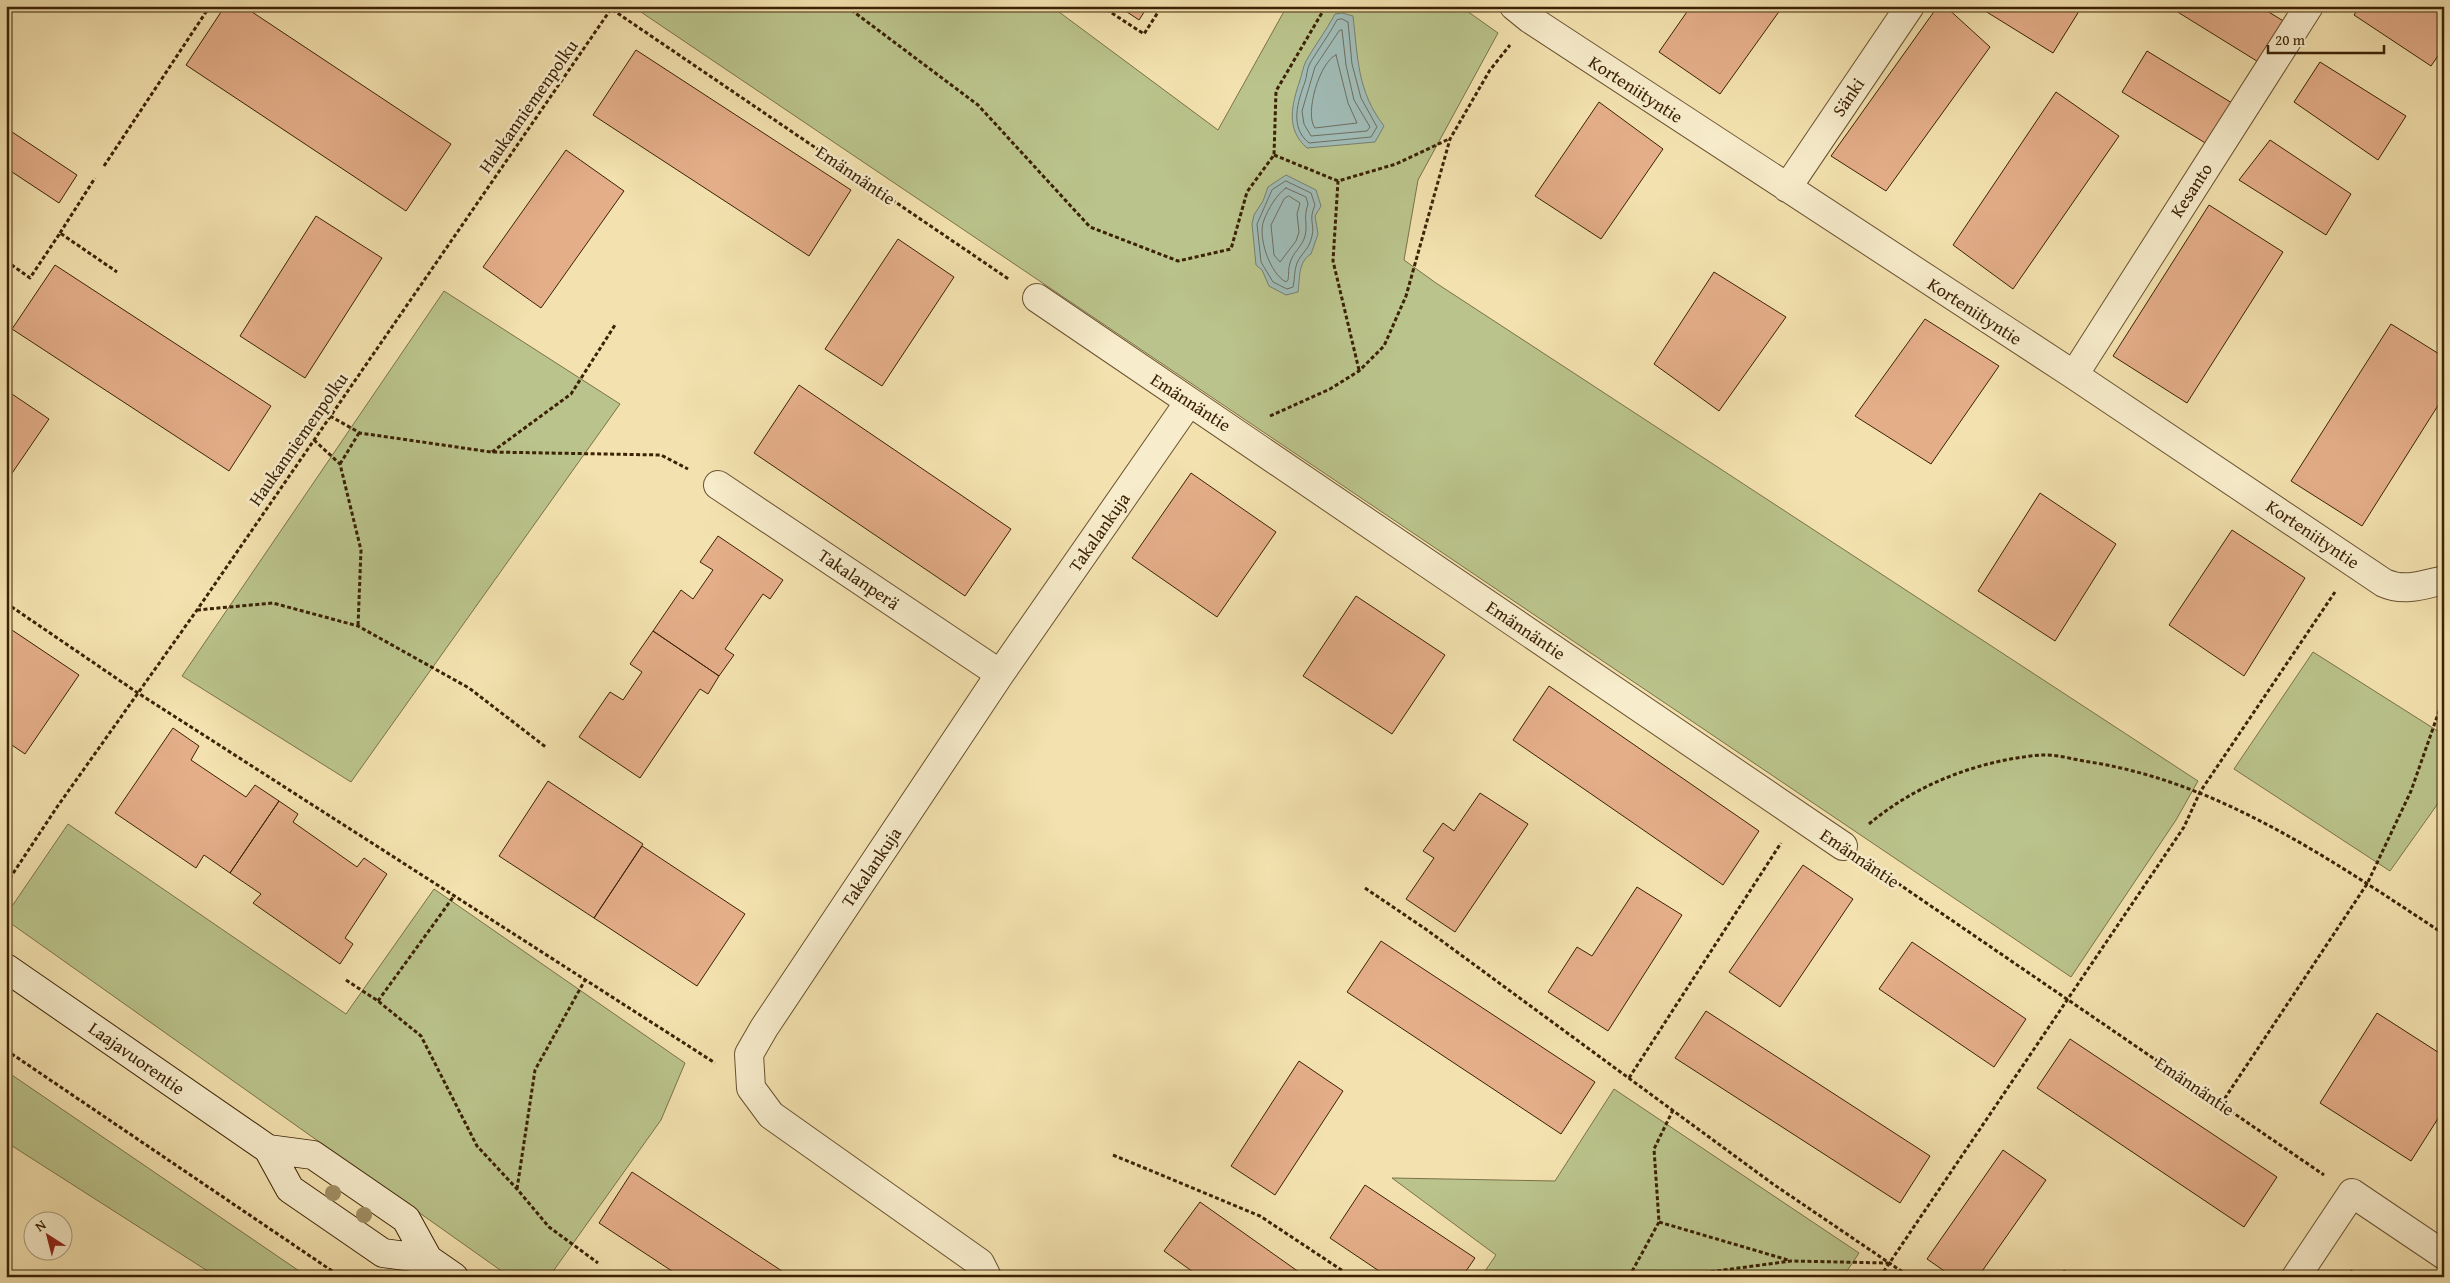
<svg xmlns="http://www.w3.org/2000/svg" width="2450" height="1283" font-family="'Gentium Book Plus',serif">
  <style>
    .green { fill: #bac38b; stroke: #7b7248 }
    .water { fill: #a0bbb6; stroke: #787e6f }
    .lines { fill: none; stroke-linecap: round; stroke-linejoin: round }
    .shore { stroke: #6e6e5e; stroke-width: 1 }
    .building { fill: #e4ae89; stroke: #3c2205 }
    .minor-casing { stroke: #6a5230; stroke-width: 30 }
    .secondary-casing { stroke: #3c2205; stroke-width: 30 }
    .path { stroke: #3c2205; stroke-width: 3; stroke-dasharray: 4 2.5; stroke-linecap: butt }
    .minor { stroke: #f7eccb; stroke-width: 28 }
    .secondary { stroke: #f7eccb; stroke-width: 28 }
    .tree { fill: #a08e64 }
    .labels { text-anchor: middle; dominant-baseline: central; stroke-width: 5; stroke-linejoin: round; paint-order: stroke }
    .street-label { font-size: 18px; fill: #3c2205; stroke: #f7eccb }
  </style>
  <rect width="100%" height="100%" fill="#f3e2af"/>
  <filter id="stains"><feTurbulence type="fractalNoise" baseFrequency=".004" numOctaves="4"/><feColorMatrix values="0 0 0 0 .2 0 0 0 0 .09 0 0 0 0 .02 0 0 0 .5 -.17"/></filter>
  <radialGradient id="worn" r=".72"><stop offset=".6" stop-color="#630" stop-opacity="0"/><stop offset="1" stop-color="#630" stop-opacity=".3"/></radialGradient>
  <path class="green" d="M632 6H1051L1218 130 1287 6H1460L1498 33 1418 180 1404 260 1436 283 2198 781 2176 820 2071 977Z
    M444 291 620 404 351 782 182 676Z
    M2313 652 2444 735V795L2390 871 2234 769Z
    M68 824 346 1014 434 889 685 1063 661 1120 549 1277H510L6 920V915Z
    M6 1071 308 1277H217L6 1142Z
    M1614 1089 1859 1253 1843 1277H1481L1496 1255 1392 1178 1555 1181Z"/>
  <path class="water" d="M1342 13 1353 16C1358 58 1357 91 1384 126L1375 142 1307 148C1285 129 1292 104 1300 80 1302 74 1303 67 1306 61 1315 45 1326 31 1335 14Z
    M1286 175 1316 190 1321 206 1315 216 1318 234 1311 254C1298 262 1300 277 1298 292L1286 295 1269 286 1262 270 1256 265 1252 224 1254 215 1263 201 1268 187Z"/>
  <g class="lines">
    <path class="shore" d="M1342 19 1348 22 1352 64 1361 98 1377 127 1371 137 1309 143C1289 127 1298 101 1305 82 1307 76 1307 68 1310 63 1319 48 1329 35 1337 20Z
      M1342 30 1346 65 1354 100 1370 127 1367 131 1311 136 1304 124 1302 111 1315 67 1339 31Z
      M1336 55 1348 103 1357 123 1315 128C1304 114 1320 61 1336 55Z
      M1286 181 1311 193 1315 205C1308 221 1315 223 1312 236 1309 250 1302 252 1297 263 1294 270 1295 279 1293 287L1287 289 1273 282 1261 262 1257 224 1272 190Z
      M1286 188 1306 197 1308 204C1303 218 1308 224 1305 236 1302 247 1293 252 1290 263 1288 269 1289 274 1288 280L1286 282C1270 274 1257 236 1264 220 1268 209 1277 194 1286 188Z
      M1289 196 1300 203 1297 214 1299 232 1296 241 1280 262 1274 255 1271 225 1284 199Z"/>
  </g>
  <path class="building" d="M225 6H243L451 144 406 211 186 65Z
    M1118 6H1148L1139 20Z
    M1582 6H1595L1591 12Z
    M1691 6H1783L1720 94 1659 52Z
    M1938 6H1945L1990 47 1886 191 1831 156Z
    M1977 6H2077L2081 8 2053 53Z
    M2179 6H2259L2285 22 2260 63 2176 11Z
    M2360 6H2430L2444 16V47L2431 66 2354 15Z
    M636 50 851 190 809 256 593 115Z
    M2147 51 2232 103 2207 144 2122 92Z
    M2320 62 2406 116 2378 160 2294 102Z
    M2056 92 2119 136 2013 289 1953 245Z
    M1599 102 1663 149 1601 239 1535 196Z
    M6 128 77 175 59 203 6 168Z
    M2270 140 2351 194 2326 235 2239 180Z
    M566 150 624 191 541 308 483 267Z
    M2209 205 2283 252 2187 403 2113 356Z
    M316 216 382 258 305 378 240 336Z
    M898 239 954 277 882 386 825 349Z
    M55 265 271 406 229 471 12 329Z
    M1714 272 1786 317 1719 411 1654 364Z
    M1925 319 1999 366 1931 464 1855 416Z
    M2391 324 2444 357V396L2362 526 2291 481Z
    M799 385 1011 529 965 596 754 453Z
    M6 390 49 419 6 482Z
    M1191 473 1276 532 1217 617 1132 558Z
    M2040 493 2116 544 2055 641 1978 591Z
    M2232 530 2305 578 2244 676 2169 625Z
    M718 536 783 580 770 599 763 594 725 649 734 655 719 676 653 631 681 590 693 599 713 570 700 562Z
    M1356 596 1445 655 1392 734 1303 676Z
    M6 626 79 675 25 754 6 741Z
    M653 631 719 676 708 694 700 689 640 778 579 737 610 692 623 700 642 672 630 664Z
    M1549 686 1759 831 1723 885 1513 740Z
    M173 728 199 746 191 760 246 797 255 785 279 801 230 873 204 855 196 868 115 813Z
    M548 781 643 844 594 918 499 856Z
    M1480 793 1528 824 1455 932 1406 899 1434 858 1423 851 1443 823 1454 831Z
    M279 801 298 814 293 822 357 867 364 858 387 874 345 938 353 944 340 964 253 903 261 894 230 873Z
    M642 846 745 914 697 986 594 918Z
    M1803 865 1853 899 1780 1007 1729 972Z
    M1637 887 1682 915 1608 1031 1548 992 1577 947 1592 956Z
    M1381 941 1595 1082 1561 1134 1347 992Z
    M1912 942 2026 1019 1994 1067 1879 989Z
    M1706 1011 1930 1156 1900 1203 1675 1058Z
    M2377 1013 2444 1056V1109L2411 1161 2320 1103Z
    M2070 1039 2277 1177 2244 1227 2037 1088Z
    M1299 1061 1343 1091 1275 1195 1231 1166Z
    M2003 1150 2046 1180 1978 1277H1953L1927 1259Z
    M632 1172 791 1277H681L599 1223Z
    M1365 1185 1475 1258 1462 1277H1388L1330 1238Z
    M1200 1202 1306 1277H1200L1164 1251Z
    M2064 1270 2074 1277H2060Z
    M2351 1270 2361 1277H2346Z"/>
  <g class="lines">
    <defs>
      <path id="minor" d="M1514 6 1530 19 2074 375 2384 583C2404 592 2423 585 2444 580
        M1787 188 1910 6
        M1037 298 1843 846
        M2074 375 2309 6
        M718 485 1000 674
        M987 1277 980 1263 771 1115 751 1088 749 1054 764 1028 1000 674 1189 402
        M2296 1277 2352 1193 2444 1255"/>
      <path id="secondary" d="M6 968 268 1149 313 1155 406 1219 428 1259
        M268 1149 290 1189 383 1253 428 1259 454 1277"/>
    </defs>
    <use href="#minor" class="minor-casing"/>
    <use href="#secondary" class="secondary-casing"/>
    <path class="path" d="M607 6 1010 280
      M846 6 978 105 1090 227 1178 261 1231 249 1247 192 1274 155 1276 91 1326 6
      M1101 6 1144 34 1162 6
      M1274 155 1338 181
      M104 166 210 6
      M60 233 95 178
      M6 261 30 278 60 233 117 272
      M1359 370 1333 261 1338 181 1396 164 1449 139
      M330 416 360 433 491 452 661 455 688 469
      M1270 416 1330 389 1359 371 1384 346 1406 296 1450 139 1490 70 1510 45
      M314 440 340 464 361 550 358 626
      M492 452 571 394 615 325
      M340 464 359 433
      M6 603 138 693 715 1063
      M197 610 273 603 358 626 469 688 547 748
      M1869 824C1916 784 1980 760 2041 755 2057 754 2075 760 2090 762 2222 783 2334 862 2444 934
      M1871 865 2324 1175
      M6 884 57 807 197 610 611 9
      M1365 888 1427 930 1773 1184 1910 1277
      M346 980 378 1001 421 1036 477 1146 517 1189 549 1227 598 1263
      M378 1001 454 896
      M6 1050 341 1277
      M1629 1078 1781 843
      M2221 1104 2367 884 2411 791 2444 697
      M1113 1155 1260 1216 1352 1277
      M517 1189 535 1070 585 980
      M1659 1222 1788 1260
      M1629 1277 1659 1222 1654 1149 1673 1110
      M1672 1277 1791 1261 1888 1263
      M1880 1277 2184 827 2200 792 2335 592"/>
    <use href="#minor" class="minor"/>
    <use href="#secondary" class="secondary"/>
  </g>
  <g class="tree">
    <circle cx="333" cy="1193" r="8"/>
    <circle cx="364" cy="1215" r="8"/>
  </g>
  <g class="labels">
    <g class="street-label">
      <text transform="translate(1636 89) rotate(33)">Korteniityntie</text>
      <text transform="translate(1848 97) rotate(-56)">Sänki</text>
      <text transform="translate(528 106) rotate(-55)">Haukanniemenpolku</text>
      <text transform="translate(856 175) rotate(34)">Emännäntie</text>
      <text transform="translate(2191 190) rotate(-57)">Kesanto</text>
      <text transform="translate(1975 311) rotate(33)">Korteniityntie</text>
      <text transform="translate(1191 402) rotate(33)">Emännäntie</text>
      <text transform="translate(298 439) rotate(-55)">Haukanniemenpolku</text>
      <text transform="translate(1099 532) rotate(-55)">Takalankuja</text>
      <text transform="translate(2313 534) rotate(34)">Korteniityntie</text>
      <text transform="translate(859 579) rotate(34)">Takalanperä</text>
      <text transform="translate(1526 630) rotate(34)">Emännäntie</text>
      <text transform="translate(1860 858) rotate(34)">Emännäntie</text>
      <text transform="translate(871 867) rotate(-56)">Takalankuja</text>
      <text transform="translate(137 1058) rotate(35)">Laajavuorentie</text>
      <text transform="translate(2195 1086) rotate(34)">Emännäntie</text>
    </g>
  </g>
  <rect width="2450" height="1283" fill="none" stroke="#f3e2af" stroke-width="25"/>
  <rect x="8" y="8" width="2435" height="1268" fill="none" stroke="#3c2205" stroke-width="2.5"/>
  <rect x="12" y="12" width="2425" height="1258" fill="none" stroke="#3c2205"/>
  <g transform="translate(48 1236) rotate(324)"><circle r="24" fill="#f7eccb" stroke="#ac9b7c"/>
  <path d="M0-4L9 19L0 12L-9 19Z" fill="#8f2418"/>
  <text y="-8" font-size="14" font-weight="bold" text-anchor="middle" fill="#3c2205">N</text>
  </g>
  <path d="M2268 45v8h116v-8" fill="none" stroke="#3c2205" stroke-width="2.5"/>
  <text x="2275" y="45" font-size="15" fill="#3c2205" stroke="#f7eccb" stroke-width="4" paint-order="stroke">20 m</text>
  <rect width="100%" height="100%" filter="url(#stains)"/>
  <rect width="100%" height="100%" fill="url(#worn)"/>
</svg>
